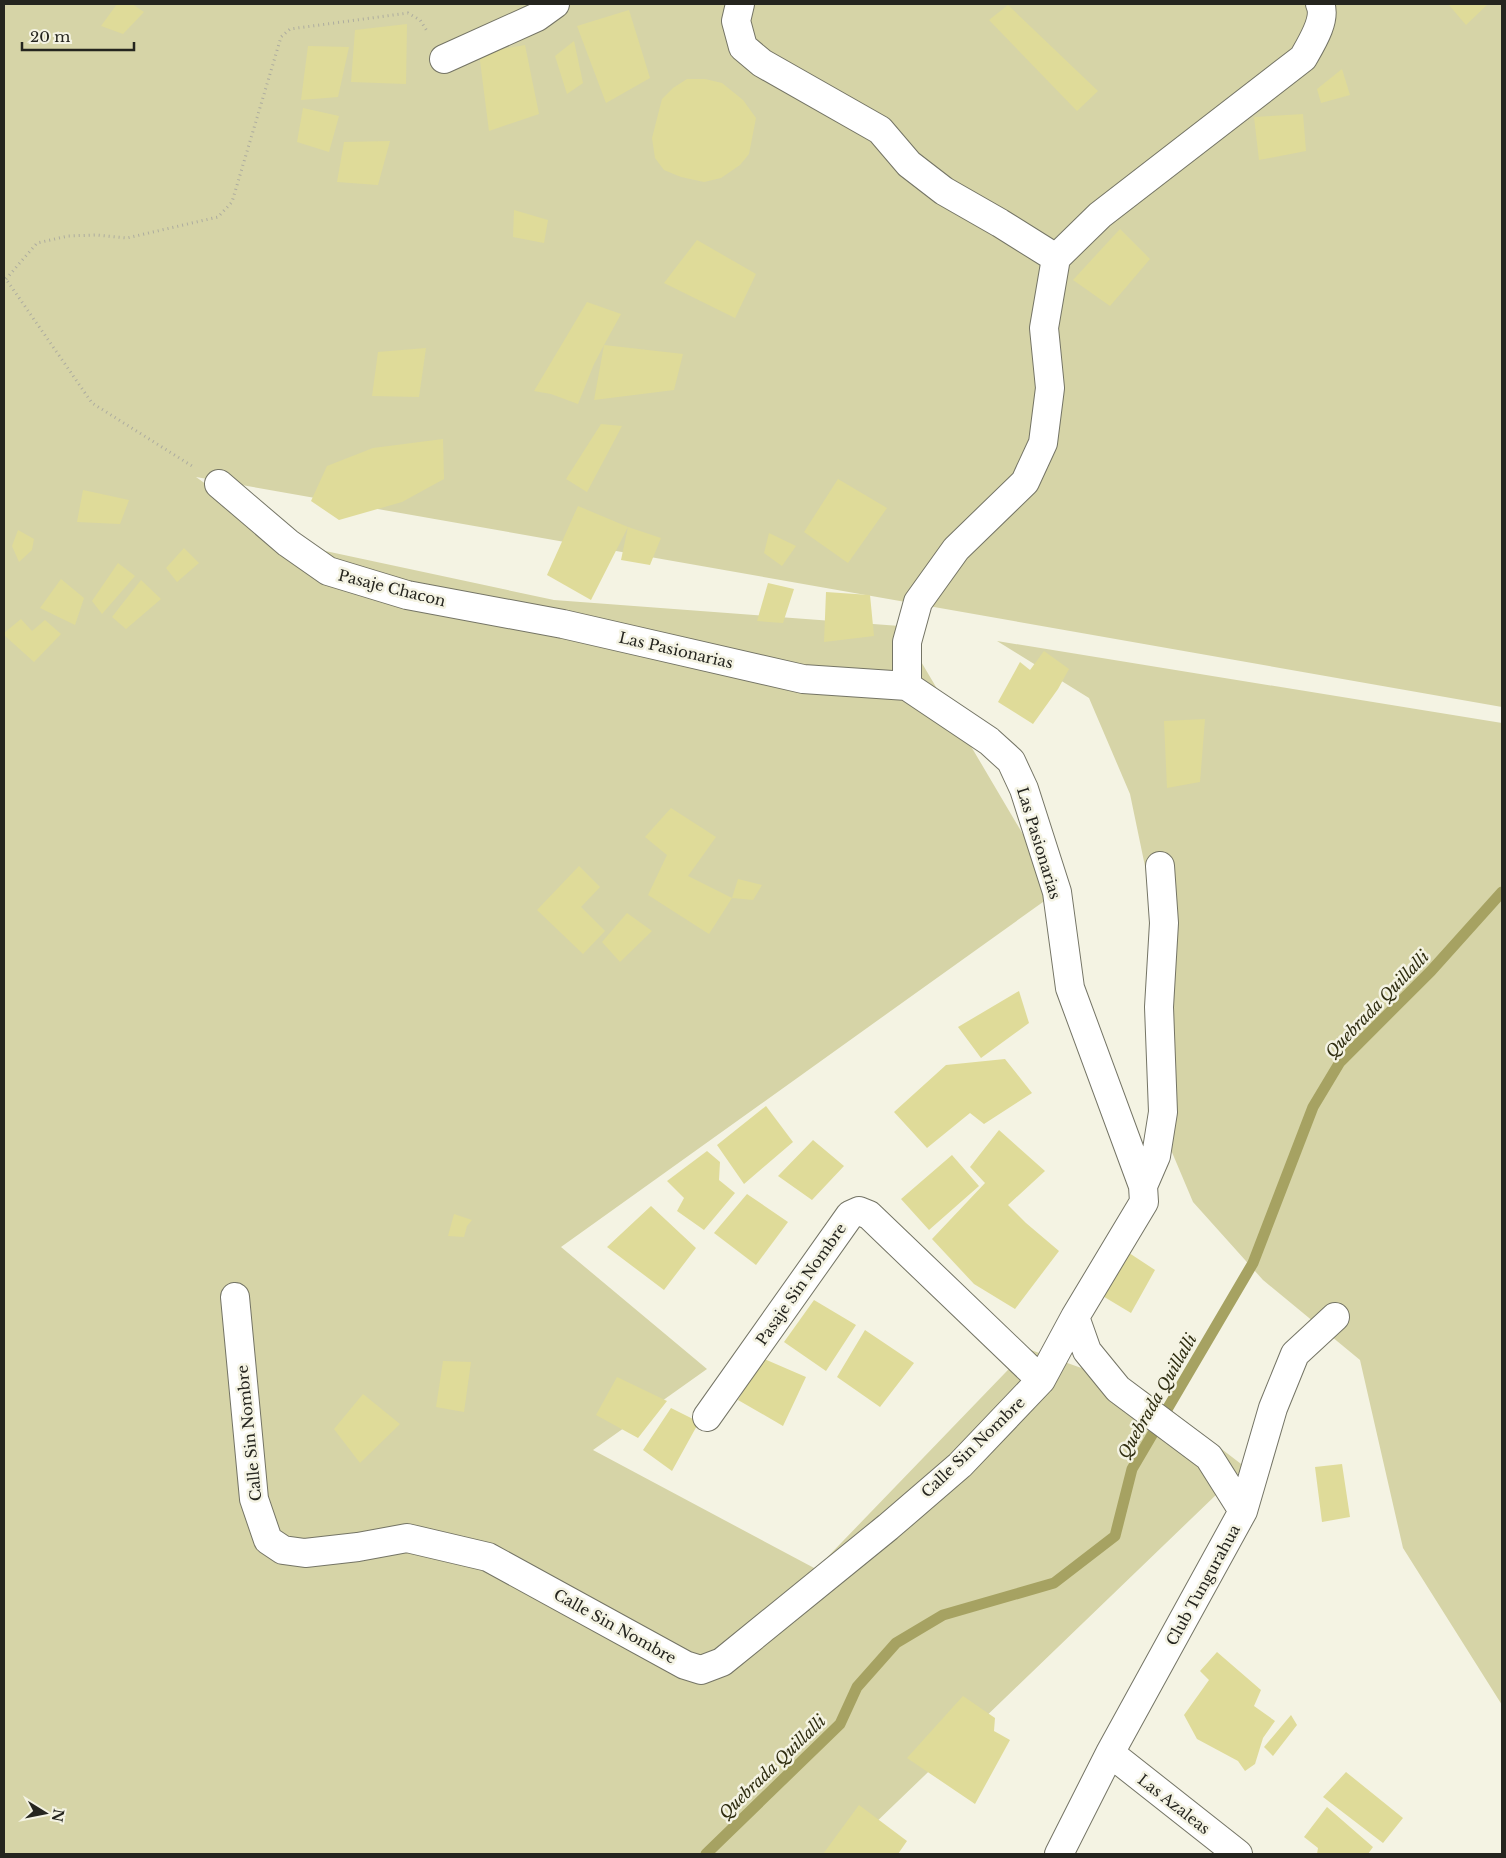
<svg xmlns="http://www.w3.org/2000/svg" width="1506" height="1858" font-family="'Libre Baskerville',serif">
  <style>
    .green { fill: #d6d4a7 }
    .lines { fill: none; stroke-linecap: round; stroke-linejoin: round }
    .stream { stroke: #a6a262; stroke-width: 11 }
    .building { fill: #dfdb99 }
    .minor-casing { stroke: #747465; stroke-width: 30 }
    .path { stroke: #adac9f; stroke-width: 3; stroke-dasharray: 1 4; stroke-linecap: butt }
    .minor { stroke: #fff; stroke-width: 28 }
    .labels { text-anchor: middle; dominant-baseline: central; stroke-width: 5; stroke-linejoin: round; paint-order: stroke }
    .street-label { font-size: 15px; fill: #25251f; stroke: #f4f3e3 }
    .water-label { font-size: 16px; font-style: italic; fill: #2e2c0f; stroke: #f4f3e3 }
  </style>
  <rect width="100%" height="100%" fill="#f4f3e3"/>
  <path class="green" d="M4 4H1502V707L196 477 288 543 554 600 900 626 1057 892 561 1247 707 1369 593 1450 816 1569 1028 1349 1146 1391 1245 1467 843 1854H4Z
    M997 641 1502 723V1705L1403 1548 1360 1360 1263 1280 1193 1202 1163 1131 1157 924 1130 794 1089 698Z"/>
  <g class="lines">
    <path class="stream" d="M706 1854 840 1724 857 1687 896 1643 943 1615 1054 1583 1115 1536 1132 1469 1253 1263 1313 1107 1340 1062 1431 971 1502 892"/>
  </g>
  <path class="building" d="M117 4H132L144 12 123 34 101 26Z
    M1448 4H1488L1466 25Z
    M1008 5 1098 91 1077 111 989 20Z
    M629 10 650 78 606 103 577 26Z
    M407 24 406 84 351 82 355 30Z
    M574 41 583 83 567 94 555 56Z
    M525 45 539 114 489 131 479 53Z
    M308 46 349 47 338 97 301 100Z
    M1342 69 1350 95 1321 103 1317 89Z
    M687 79H705L722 83 743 100 756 118 749 154 740 165 721 178 704 182 681 177 664 170 655 158 652 138 662 99 673 88Z
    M303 108 339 116 329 152 297 142Z
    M1303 114 1306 151 1259 160 1254 117Z
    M390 141 378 185 337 182 344 142Z
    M514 210 548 220 544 243 513 237Z
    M1120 229 1150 259 1110 306 1073 280Z
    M697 240 756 274 735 318 664 283Z
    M587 302 621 314 604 345 683 354 674 390 594 400 604 345 594 364 578 404 551 394 534 391Z
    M426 348 419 397 372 396 378 352Z
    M601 424 622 426 587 492 566 479Z
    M443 439 444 479 402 502 339 520 311 501 327 466 373 448Z
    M838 479 887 508 848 563 804 532Z
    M83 490 129 500 120 524 77 522Z
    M578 506 628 527 591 600 547 575Z
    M628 527 661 538 650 565 621 560Z
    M18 530 34 539 32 550 19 562 12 546Z
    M769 533 796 546 782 566 764 553Z
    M184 548 199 563 177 582 166 568Z
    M118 563 135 576 102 614 92 601Z
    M61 579 84 598 75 625 40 608Z
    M141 580 161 599 126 629 112 617Z
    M768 583 794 589 783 623 757 621Z
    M826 592 870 595 874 636 824 642Z
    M21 619 32 631 45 620 61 634 34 662 4 635V633Z
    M1044 651 1069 669 1058 689 1033 724 998 702 1020 662 1030 670Z
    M1205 719 1200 782 1167 788 1164 721Z
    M671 808 716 837 688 876 732 898 709 934 648 895 667 855 645 837Z
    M579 866 600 887 581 907 605 931 583 954 537 910Z
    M738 879 762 885 753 900 732 898Z
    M627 913 652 931 620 962 602 942Z
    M1019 991 1029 1023 981 1058 958 1027Z
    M1005 1059 1032 1093 984 1124 970 1113 927 1148 894 1112 946 1065Z
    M766 1106 793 1142 744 1184 717 1145Z
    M999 1130 1045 1171 1008 1205 1026 1223 1059 1251 1015 1309 974 1284 932 1239 985 1183 970 1167Z
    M813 1140 844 1166 812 1200 778 1176Z
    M707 1151 720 1162 719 1180 735 1193 704 1230 677 1211 684 1198 667 1181Z
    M952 1155 979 1186 929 1230 901 1199Z
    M747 1194 788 1222 756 1265 714 1233Z
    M651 1206 696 1248 664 1290 607 1247Z
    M454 1214 472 1220 467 1226 464 1237 448 1236Z
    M1120 1247 1155 1270 1131 1313 1096 1292Z
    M814 1300 856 1325 826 1371 784 1342Z
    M865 1330 914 1363 880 1407 837 1377Z
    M762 1358 806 1377 783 1426 738 1400Z
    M443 1361 471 1362 464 1412 436 1407Z
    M617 1377 667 1401 638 1438 596 1415Z
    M363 1394 400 1424 360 1463 334 1429Z
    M671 1408 699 1422 672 1471 643 1450Z
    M1342 1464 1350 1517 1322 1522 1315 1467Z
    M1217 1652 1261 1690 1254 1706 1275 1721 1263 1738 1255 1764 1245 1771 1238 1761 1197 1739 1184 1715 1209 1680 1200 1671Z
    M963 1696 995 1718 994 1731 1010 1740 975 1804 907 1758Z
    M1291 1715 1297 1725 1273 1756 1264 1747Z
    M1346 1772 1403 1818 1383 1843 1323 1797Z
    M859 1805 907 1841 898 1854H823Z
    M1327 1807 1373 1847 1368 1854H1317L1318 1848 1304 1837Z"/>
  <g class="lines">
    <defs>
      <path id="minor" d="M740 4 736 21 743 47 762 63 880 130 909 164 944 191 1000 223 1056 258
        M444 59 537 17 555 4
        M219 484 288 543 328 571 407 595 563 624 803 679 907 686 989 741 1011 761 1024 789 1057 892 1070 988 1143 1186 1144 1202 1075 1317 1087 1351 1118 1389 1209 1457 1243 1511
        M907 686V642L918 602 956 549 1025 482 1043 443 1050 388 1044 328 1056 258 1100 215 1303 58C1311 44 1327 19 1320 4
        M1143 1186 1156 1156 1163 1112 1159 1007 1164 923 1160 866
        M235 1297 254 1499 268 1540 283 1550 305 1553 358 1547 407 1538 488 1557 685 1665 701 1670 722 1662 888 1527 960 1465 1041 1380 1075 1317
        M707 1417 850 1215 859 1211 869 1215 1041 1380
        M1110 1753 1238 1854
        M1059 1854 1110 1753 1243 1511 1273 1408 1295 1354 1335 1317"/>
    </defs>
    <use href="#minor" class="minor-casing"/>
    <path class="path" d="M4 278 6 279 92 403 192 466
      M6 279 37 243 68 236 96 235 127 238 218 217 232 202 281 37 290 29 408 13 420 20 427 31"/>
    <use href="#minor" class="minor"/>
  </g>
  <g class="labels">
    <g class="street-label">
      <text transform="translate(392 588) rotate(14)">Pasaje Chacon</text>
      <text transform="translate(676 650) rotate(13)">Las Pasionarias</text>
      <text transform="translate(1039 843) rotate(73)">Las Pasionarias</text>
      <text transform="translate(801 1284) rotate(-55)">Pasaje Sin Nombre</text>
      <text transform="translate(249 1433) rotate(-96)">Calle Sin Nombre</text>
      <text transform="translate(973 1447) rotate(-44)">Calle Sin Nombre</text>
      <text transform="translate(1203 1585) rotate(-61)">Club Tungurahua</text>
      <text transform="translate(615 1626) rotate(29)">Calle Sin Nombre</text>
      <text transform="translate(1174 1804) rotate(38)">Las Azaleas</text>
    </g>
    <g class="water-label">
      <text transform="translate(1377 1004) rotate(-46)">Quebrada Quillalli</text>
      <text transform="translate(1157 1396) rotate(-60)">Quebrada Quillalli</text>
      <text transform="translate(772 1767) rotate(-44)">Quebrada Quillalli</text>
    </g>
  </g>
  <rect width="1506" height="1858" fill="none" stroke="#25251f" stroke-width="10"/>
  <g transform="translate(45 1813) rotate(100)" stroke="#f4f3e3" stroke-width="4" paint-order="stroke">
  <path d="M0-4L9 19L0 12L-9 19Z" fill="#25251f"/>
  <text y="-8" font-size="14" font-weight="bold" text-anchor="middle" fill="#25251f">N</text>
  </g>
  <path d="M22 42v8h112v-8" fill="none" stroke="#25251f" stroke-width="2.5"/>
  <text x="30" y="42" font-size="15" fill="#25251f" stroke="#f4f3e3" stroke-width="4" paint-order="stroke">20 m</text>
</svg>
